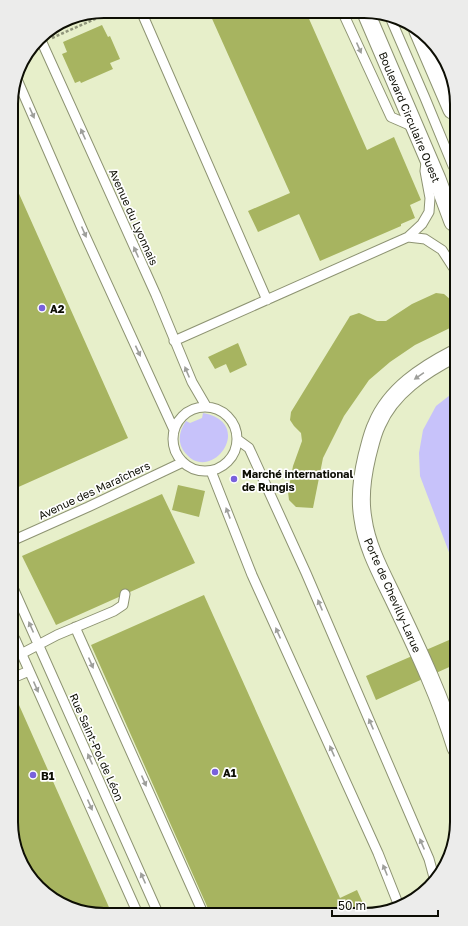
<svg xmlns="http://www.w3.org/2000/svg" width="468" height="926" font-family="'Golos Text',sans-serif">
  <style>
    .green { fill: #c7c2fa }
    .building { fill: #a7b460 }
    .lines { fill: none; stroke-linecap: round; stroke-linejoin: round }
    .service-casing { stroke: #8d9372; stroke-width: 11 }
    .minor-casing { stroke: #8d9372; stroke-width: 19 }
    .path { stroke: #90957b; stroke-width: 2.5; stroke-dasharray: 3 2; stroke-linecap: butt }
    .service { stroke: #fff; stroke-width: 9 }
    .minor { stroke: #fff; stroke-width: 17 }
    .oneway { fill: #9e9f9b }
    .poi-dot { fill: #7961dc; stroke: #fff; stroke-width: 1.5 }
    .labels { text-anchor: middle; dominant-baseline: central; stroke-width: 3.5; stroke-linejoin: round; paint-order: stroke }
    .street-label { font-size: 11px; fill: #0d0e04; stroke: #fff }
    .poi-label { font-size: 11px; font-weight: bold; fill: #0d0e04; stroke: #fff; text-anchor: start }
    .rim { fill: none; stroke: #0d0e04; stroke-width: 2 }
  </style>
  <rect width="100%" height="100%" fill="#e7efca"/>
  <path class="green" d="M454 392 455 568 420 476 419 453 423 430 436 406Z
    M203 413C258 423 209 489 183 450 177 440 180 430 186 421L190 423 202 418Z"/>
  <path class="building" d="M209 12H306L367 150 394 137 421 200 410 205 415 218 401 224V226L320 261 299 214 258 232 248 211 290 193Z
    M102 25 108 37 110 36 120 59 110 63 113 69 81 83 80 81 75 83 62 54 67 52 63 42Z
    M12 178 128 438 14 489Z
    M436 293 444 294 451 300 454 308V326L415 345 390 362 369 380 344 416 323 458 313 508 296 507 289 500 288 492 293 466 302 441 301 433 294 426 290 420 291 412 350 316 359 313 377 321H386L412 304Z
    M238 343 247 365 230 373 226 364 215 369 208 357Z
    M178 485 205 491 199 517 172 510Z
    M162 494 195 563 56 625 22 556Z
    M204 595 340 898 357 890 366 910 210 913 91 645Z
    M456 637V664L376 700 366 676Z
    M15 696 112 914H92L43 892 16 851Z"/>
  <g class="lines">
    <defs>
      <path id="service" d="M141 11 267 300
        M343 13 391 117 414 127
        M390 17 425 98 453 166
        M40 38 156 295 192 382 206 406
        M16 77 83 231 174 430
        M408 237 425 239 442 250 453 267
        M174 341 408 237 422 224 429 212 430 198 425 171 426 162
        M173 439a32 32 0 1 1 64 0a32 32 0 1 1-64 0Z
        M238 440 249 448 306 573 429 859 435 881
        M211 471 252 575 378 853 399 906
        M14 540 88 507 183 462
        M14 590 158 913
        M75 627 203 913
        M15 639 138 914
        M21 654 57 635 114 611 123 605 125 594
        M15 677 29 671"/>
      <path id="minor" d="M366 13 437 179 453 222
        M418 31 452 110
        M454 354C423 370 391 391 377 424 372 434 370 445 367 456 362 477 359 497 363 519 367 549 384 578 397 606 419 652 441 699 456 748"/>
    </defs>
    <use href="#service" class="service-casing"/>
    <use href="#minor" class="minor-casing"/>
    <path class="path" d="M52 38 113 11"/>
    <use href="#service" class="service"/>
    <use href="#minor" class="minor"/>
  </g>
  <defs><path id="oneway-solid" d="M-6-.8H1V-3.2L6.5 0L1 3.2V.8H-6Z"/></defs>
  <g class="oneway">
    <use href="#oneway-solid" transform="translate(359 48) rotate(66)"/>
    <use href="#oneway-solid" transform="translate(32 113) rotate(66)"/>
    <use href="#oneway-solid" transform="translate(83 134) rotate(-114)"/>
    <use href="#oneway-solid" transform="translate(84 232) rotate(66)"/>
    <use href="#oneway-solid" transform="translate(136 252) rotate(-114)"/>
    <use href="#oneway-solid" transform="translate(138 351) rotate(65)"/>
    <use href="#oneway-solid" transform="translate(187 372) rotate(-113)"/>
    <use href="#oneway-solid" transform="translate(419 376) rotate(145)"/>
    <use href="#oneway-solid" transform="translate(228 513) rotate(-111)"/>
    <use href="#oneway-solid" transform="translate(320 605) rotate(-113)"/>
    <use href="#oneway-solid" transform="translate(31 627) rotate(-114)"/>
    <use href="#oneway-solid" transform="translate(278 633) rotate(-114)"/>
    <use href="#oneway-solid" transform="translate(91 663) rotate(66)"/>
    <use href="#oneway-solid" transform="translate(36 687) rotate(66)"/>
    <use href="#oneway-solid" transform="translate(371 724) rotate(-113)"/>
    <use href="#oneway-solid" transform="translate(332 751) rotate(-114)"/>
    <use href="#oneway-solid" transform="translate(90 759) rotate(-114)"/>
    <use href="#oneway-solid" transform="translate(144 781) rotate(66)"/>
    <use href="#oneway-solid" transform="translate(90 805) rotate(66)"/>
    <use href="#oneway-solid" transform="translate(422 844) rotate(-113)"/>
    <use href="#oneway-solid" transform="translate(385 870) rotate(-112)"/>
    <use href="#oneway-solid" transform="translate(143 878) rotate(-114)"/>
  </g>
  <g class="poi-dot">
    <circle cx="42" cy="308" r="4"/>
    <circle cx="234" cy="479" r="4"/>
    <circle cx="215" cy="772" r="4"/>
    <circle cx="33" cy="775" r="4"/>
  </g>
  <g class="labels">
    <g class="street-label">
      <text transform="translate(410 117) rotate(67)">Boulevard Circulaire Ouest</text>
      <text transform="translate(134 217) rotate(66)">Avenue du Lyonnais</text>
      <text transform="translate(94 490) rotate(-25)">Avenue des Maraîchers</text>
      <text transform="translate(393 595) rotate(66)">Porte de Chevilly-Larue</text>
      <text transform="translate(97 747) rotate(66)">Rue Saint-Pol de Léon</text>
    </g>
    <g class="poi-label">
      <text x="50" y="308">A2</text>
      <text x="242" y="473">Marché international<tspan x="242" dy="13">de Rungis</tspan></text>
      <text x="223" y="772">A1</text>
      <text x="41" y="775">B1</text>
    </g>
  </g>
  <path d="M0 0H468V926H0ZM104 18H364A86 86 0 0 1 450 104V822A86 86 0 0 1 364 908H104A86 86 0 0 1 18 822V104A86 86 0 0 1 104 18Z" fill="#ececeb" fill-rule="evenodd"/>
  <path class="rim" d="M104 18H364A86 86 0 0 1 450 104V822A86 86 0 0 1 364 908H104A86 86 0 0 1 18 822V104A86 86 0 0 1 104 18Z"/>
  <path d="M332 910v6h106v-6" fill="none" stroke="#0d0e04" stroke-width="2"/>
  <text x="338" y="910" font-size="12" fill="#0d0e04" stroke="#ffffff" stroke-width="3" paint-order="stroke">50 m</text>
</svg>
